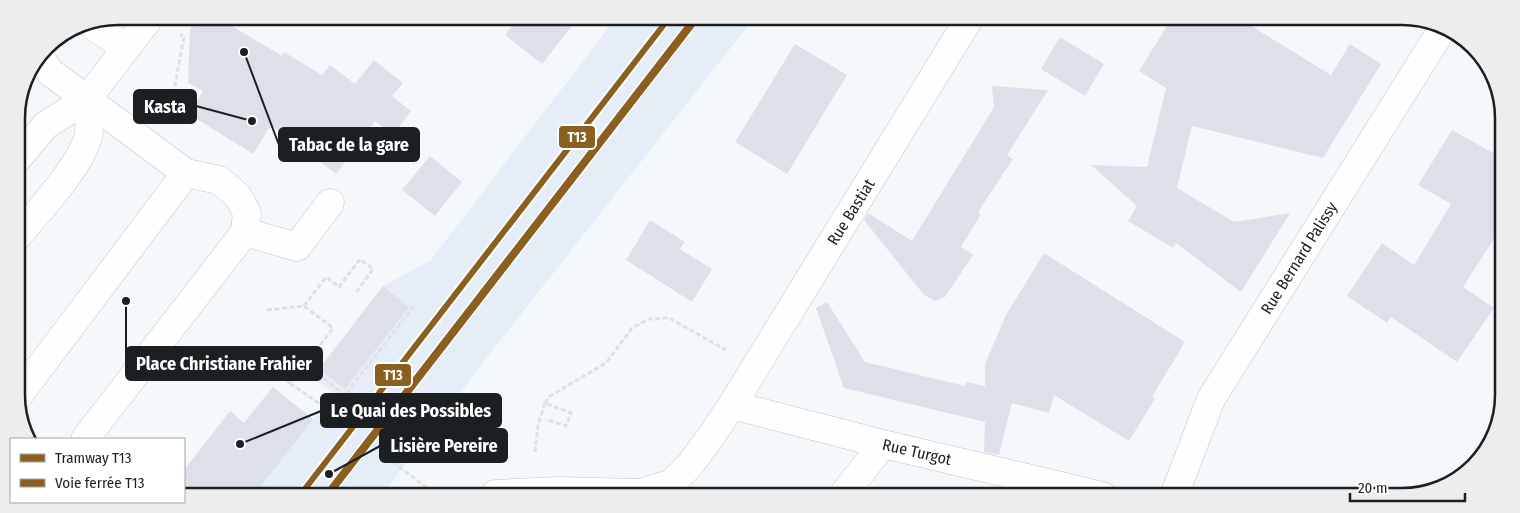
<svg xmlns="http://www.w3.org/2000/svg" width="1520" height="513" font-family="'Fira Sans Condensed',sans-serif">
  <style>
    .built { fill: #e5eef6 }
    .building { fill: #dde0e9 }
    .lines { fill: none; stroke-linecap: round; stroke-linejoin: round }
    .minor-casing { stroke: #c1c4c6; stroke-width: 29 }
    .major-casing { stroke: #c1c4c6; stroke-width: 29 }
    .path { stroke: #dfe0e2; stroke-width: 3; stroke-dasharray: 5 2.5; stroke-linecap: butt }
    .minor { stroke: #fefefe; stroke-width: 28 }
    .major { stroke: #fefefe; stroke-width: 28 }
    .rail-1-casing { stroke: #fff; stroke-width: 11 }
    .rail-1 { stroke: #8a5f20; stroke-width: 8 }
    .tram-1-casing { stroke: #fff; stroke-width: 10 }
    .tram-1 { stroke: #8a5f20; stroke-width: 6 }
    .labels { text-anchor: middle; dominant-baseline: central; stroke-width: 4.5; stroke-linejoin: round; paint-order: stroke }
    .street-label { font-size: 16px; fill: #1c1f21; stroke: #fff }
    .rim { fill: none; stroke: #1c1f21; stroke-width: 2.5 }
    .leader { fill: none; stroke: #1c1f21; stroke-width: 2 }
    .callout-dot { fill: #1c1f21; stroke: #fff; stroke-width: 2 }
    .callout { fill: #1c1f21; stroke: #1c1f21; stroke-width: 2 }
    .callout-label { font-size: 18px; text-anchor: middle; font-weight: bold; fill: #fff }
    .line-badge { stroke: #fff; stroke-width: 2 }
    .badge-label { font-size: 14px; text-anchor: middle; font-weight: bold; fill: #fff }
  </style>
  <rect width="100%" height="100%" fill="#f5f8fb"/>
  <path class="built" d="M616 18H754L496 346 383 494H255L333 393 313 377 319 369 383 286 430 261Z"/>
  <path class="building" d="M201 16 217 17 282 56 284 52 322 75 330 65 355 84 374 60 403 83 392 96 411 111 393 135 375 121 336 174 271 125 253 154 189 114 203 91 188 83 190 30Z
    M519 17H579L542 64 505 35Z
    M1171 19H1240L1331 75 1350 44 1381 64 1323 158 1192 126 1177 188 1234 222 1290 213 1241 292 1176 243 1173 248 1128 221 1137 206 1091 165 1147 167 1166 88 1139 71Z
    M1060 37 1104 64 1085 96 1041 69Z
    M795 44 847 75 787 174 735 142Z
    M992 86 1048 90 1007 155 1013 159 978 212 981 214 961 247 973 255 945 297 935 301 924 295 864 220 868 213 912 241 994 107Z
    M1452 130 1502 158 1501 228 1463 287 1494 308 1457 362 1391 317 1387 323 1347 296 1382 243 1414 265 1451 204 1418 185Z
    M430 156 462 182 435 216 402 190Z
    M650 220 685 242 680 249 712 269 692 302 626 260Z
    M1044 253 1185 342 1152 397 1155 399 1129 441 1054 395 1049 413 1012 403 999 455 984 452 985 422 844 388 816 308 827 302 865 362 965 386 966 382 985 386V364L1006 315Z
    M383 286 409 307 345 389 319 369Z
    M273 387 313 419 255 494 184 493V470L230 411 244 423Z"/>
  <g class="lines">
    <defs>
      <path id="minor" d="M88 22 125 48
        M245 232 297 247 330 203
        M18 396 186 173 50 72 39 56
        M732 405 883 444 1103 496
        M85 439 245 232 247 213 238 196 219 180 186 173
        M495 494 558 491 640 493 672 483 690 465 712 435 732 405 969 19
        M843 495 883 444
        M1174 496 1211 399 1443 28"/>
      <path id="major" d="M17 159 46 125 87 99 151 16
        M17 237C38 211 79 169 88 137 91 124 89 113 87 99"/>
    </defs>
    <use href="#minor" class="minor-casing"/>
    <use href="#major" class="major-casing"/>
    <path class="path" d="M165 114 171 107 184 37 180 34
      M304 306 326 277 339 287 360 259 373 269 355 294
      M267 310 304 306 333 328 291 384 323 406
      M318 374 345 395
      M281 376 291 384
      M342 399 414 306
      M545 403 550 396 606 363 632 328 649 319 669 318 726 350
      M535 452 538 425 545 403 571 413 566 426 546 419
      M393 462 435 494"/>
    <use href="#minor" class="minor"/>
    <use href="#major" class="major"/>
    <defs>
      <path id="rail-1" d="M328 494 696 18"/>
    </defs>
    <use href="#rail-1" class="rail-1-casing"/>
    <use href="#rail-1" class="rail-1"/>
    <defs>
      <path id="tram-1" d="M301 494 669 18"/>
    </defs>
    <use href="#tram-1" class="tram-1-casing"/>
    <use href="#tram-1" class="tram-1"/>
  </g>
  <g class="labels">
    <g class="street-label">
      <text transform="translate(851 212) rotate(-58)">Rue Bastiat</text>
      <text transform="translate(1299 258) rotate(-58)">Rue Bernard Palissy</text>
      <text transform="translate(917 452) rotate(13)">Rue Turgot</text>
    </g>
  </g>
  <path d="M0 0H1520V513H0ZM118 25H1402A93 93 0 0 1 1495 118V395A93 93 0 0 1 1402 488H118A93 93 0 0 1 25 395V118A93 93 0 0 1 118 25Z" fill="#ededed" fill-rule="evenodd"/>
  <path class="rim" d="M118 25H1402A93 93 0 0 1 1495 118V395A93 93 0 0 1 1402 488H118A93 93 0 0 1 25 395V118A93 93 0 0 1 118 25Z"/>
  <path class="leader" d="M252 121L196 106M244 52L279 145M126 301L126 363M240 444L321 411M329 474L380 446"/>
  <g class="callout-dot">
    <circle cx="252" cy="121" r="5"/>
    <circle cx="244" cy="52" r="5"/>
    <circle cx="126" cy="301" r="5"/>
    <circle cx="240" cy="444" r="5"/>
    <circle cx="329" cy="474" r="5"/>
  </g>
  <g class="callout">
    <rect x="134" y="90" width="62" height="33" rx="5"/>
    <rect x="279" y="128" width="140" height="33" rx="5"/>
    <rect x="126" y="347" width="196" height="33" rx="5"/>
    <rect x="321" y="394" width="180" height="33" rx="5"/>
    <rect x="380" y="429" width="127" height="33" rx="5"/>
  </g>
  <g class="callout-label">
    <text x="165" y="113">Kasta</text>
    <text x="349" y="151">Tabac de la gare</text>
    <text x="224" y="370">Place Christiane Frahier</text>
    <text x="411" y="417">Le Quai des Possibles</text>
    <text x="444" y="452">Lisière Pereire</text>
  </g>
  <g class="line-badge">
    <rect x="558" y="125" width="38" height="24" rx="5" fill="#8a5f20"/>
    <rect x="374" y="363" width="38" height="24" rx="5" fill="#8a5f20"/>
  </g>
  <g class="badge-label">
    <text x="577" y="142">T13</text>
    <text x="393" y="380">T13</text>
  </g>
  <rect x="10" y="438" width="175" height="65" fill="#ffffff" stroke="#a4a5a6"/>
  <rect x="20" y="454" width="25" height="8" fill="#8a5f20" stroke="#a4a5a6"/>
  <text x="55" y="463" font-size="15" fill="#1c1f21">Tramway T13</text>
  <rect x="20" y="479" width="25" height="8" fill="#8a5f20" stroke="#a4a5a6"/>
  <text x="55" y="488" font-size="15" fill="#1c1f21">Voie ferrée T13</text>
  <path d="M1350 493v8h115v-8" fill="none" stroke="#1c1f21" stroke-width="2.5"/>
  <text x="1358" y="493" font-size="15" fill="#1c1f21" stroke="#ffffff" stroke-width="4" paint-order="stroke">20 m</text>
</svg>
